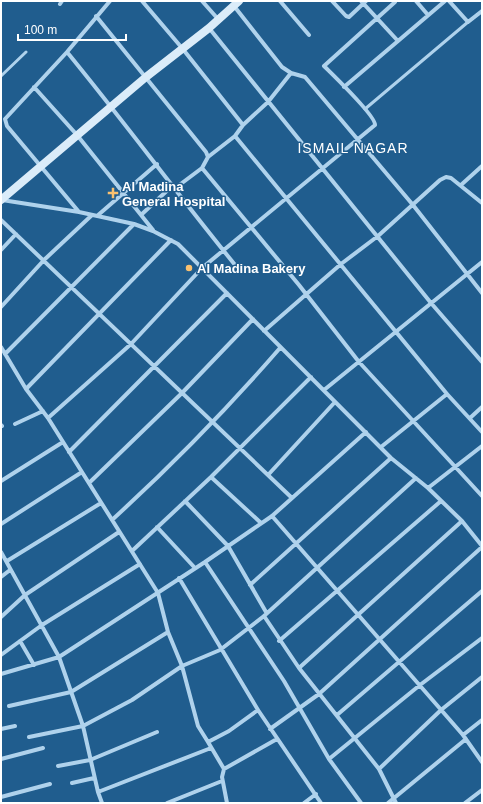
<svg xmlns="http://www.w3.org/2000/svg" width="483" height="804" font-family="Arial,sans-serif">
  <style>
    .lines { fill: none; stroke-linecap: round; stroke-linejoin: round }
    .lane { stroke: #afd2ec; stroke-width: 3 }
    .street { stroke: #afd2ec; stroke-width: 4 }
    .secondary { stroke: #dbecf9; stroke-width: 8 }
    .poi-dot { fill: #f9c170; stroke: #205d8e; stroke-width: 1.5 }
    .labels { text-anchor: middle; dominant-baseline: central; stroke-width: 3; stroke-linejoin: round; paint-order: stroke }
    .poi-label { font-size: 13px; font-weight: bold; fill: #fff; stroke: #205d8e; text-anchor: start }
    .neighbourhood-label { font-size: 14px; letter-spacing: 1px; fill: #fff; stroke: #205d8e }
  </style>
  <rect width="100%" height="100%" fill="#205d8e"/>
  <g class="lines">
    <path class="lane" d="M1 76 26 52
      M365 109 468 22"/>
    <path class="street" d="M142 1 182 48 243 125 235 136 447 394 482 432
      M202 1 218 19
      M280 1 309 35
      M332 1 346 16 349 17 366 1
      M361 1 398 41
      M416 1 428 15
      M449 1 468 22 482 11
      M60 4 62 1
      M234 6 282 67 291 73 305 77 413 205 482 293
      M96 16 206 152 208 157 202 168 299 285 359 362 482 496
      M209 28 431 303 482 362
      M67 52C126 124 181 199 240 271
      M34 87 77 135 153 230
      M344 87 445 1
      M243 125 268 102 291 73
      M208 157 235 136
      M461 185 482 166
      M174 189 202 168
      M2 200 79 212 134 224 153 231 178 244 391 458 428 488 462 521 482 546
      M79 212 7 126 5 119 67 52 110 1
      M141 215 172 186
      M97 216 157 164
      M1 220 292 498
      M1 250 16 234
      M1 307 44 260 92 215
      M264 331 341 264 378 236 440 180 446 177 451 178 482 203
      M1 347 26 389 48 418 158 593 168 632 182 666 198 726 208 742
      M5 354 134 224
      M26 389 171 240
      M324 390 482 262
      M48 418 131 344 202 268 375 125C376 116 333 75 324 66L395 2
      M470 418 482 407
      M15 424 43 411
      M1 425 2 426
      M381 447 447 394
      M69 452 227 293
      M268 475 335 402
      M211 477 261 523
      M1 481 63 442
      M89 483 182 393 253 319
      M428 488 482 446
      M185 501 228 546 266 612
      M272 516 463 735 482 762
      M112 520C171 466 228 408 280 348
      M1 524 82 472
      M157 527 195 568
      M132 551 211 477 311 377
      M1 552 59 657 83 726 98 792 102 803
      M7 561 101 503
      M205 562 284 681 329 759 361 803
      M1 577 10 570
      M179 578 258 710 321 803
      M250 585 391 458
      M264 616 299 668 379 769 396 803
      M1 617 25 595 119 532
      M20 641 34 665
      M279 641 441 501
      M1 655 42 625 140 564
      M299 668 462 521
      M1 674 59 657 205 562 272 516 366 432
      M9 706 71 692 168 632
      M337 715 482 591
      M1 729 15 726
      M270 729 319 694 482 547
      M463 735 482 720
      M29 737 83 726 132 700 182 666 220 650 264 616 416 478
      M1 759 43 748
      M329 759 420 685 482 638
      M58 766 90 760 157 732
      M224 769 277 739
      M379 769 441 710 482 677
      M72 783 94 778
      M98 792 211 748
      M1 797 50 784
      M167 803 222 781
      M227 803 222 777 224 769 208 742 229 731 258 710
      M304 803 316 794
      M388 803 466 739
      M465 803 482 790"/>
    <path class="secondary" d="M1 200 146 77 209 28 239 1"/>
  </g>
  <g class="poi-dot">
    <path d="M111 187h4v4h4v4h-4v4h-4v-4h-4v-4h4z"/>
    <circle cx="189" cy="268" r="4"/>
  </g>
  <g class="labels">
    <g class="poi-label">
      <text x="122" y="186">Al Madina<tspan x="122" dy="15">General Hospital</tspan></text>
      <text x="197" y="268">Al Madina Bakery</text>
    </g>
    <g class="neighbourhood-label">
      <text x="353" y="148">ISMAIL NAGAR</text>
    </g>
  </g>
  <rect width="483" height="804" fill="none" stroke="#ffffff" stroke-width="4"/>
  <path d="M18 34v6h108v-6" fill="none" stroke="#ffffff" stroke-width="2"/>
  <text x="24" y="34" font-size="12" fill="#ffffff" stroke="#205d8e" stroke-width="3" paint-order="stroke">100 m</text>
</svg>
